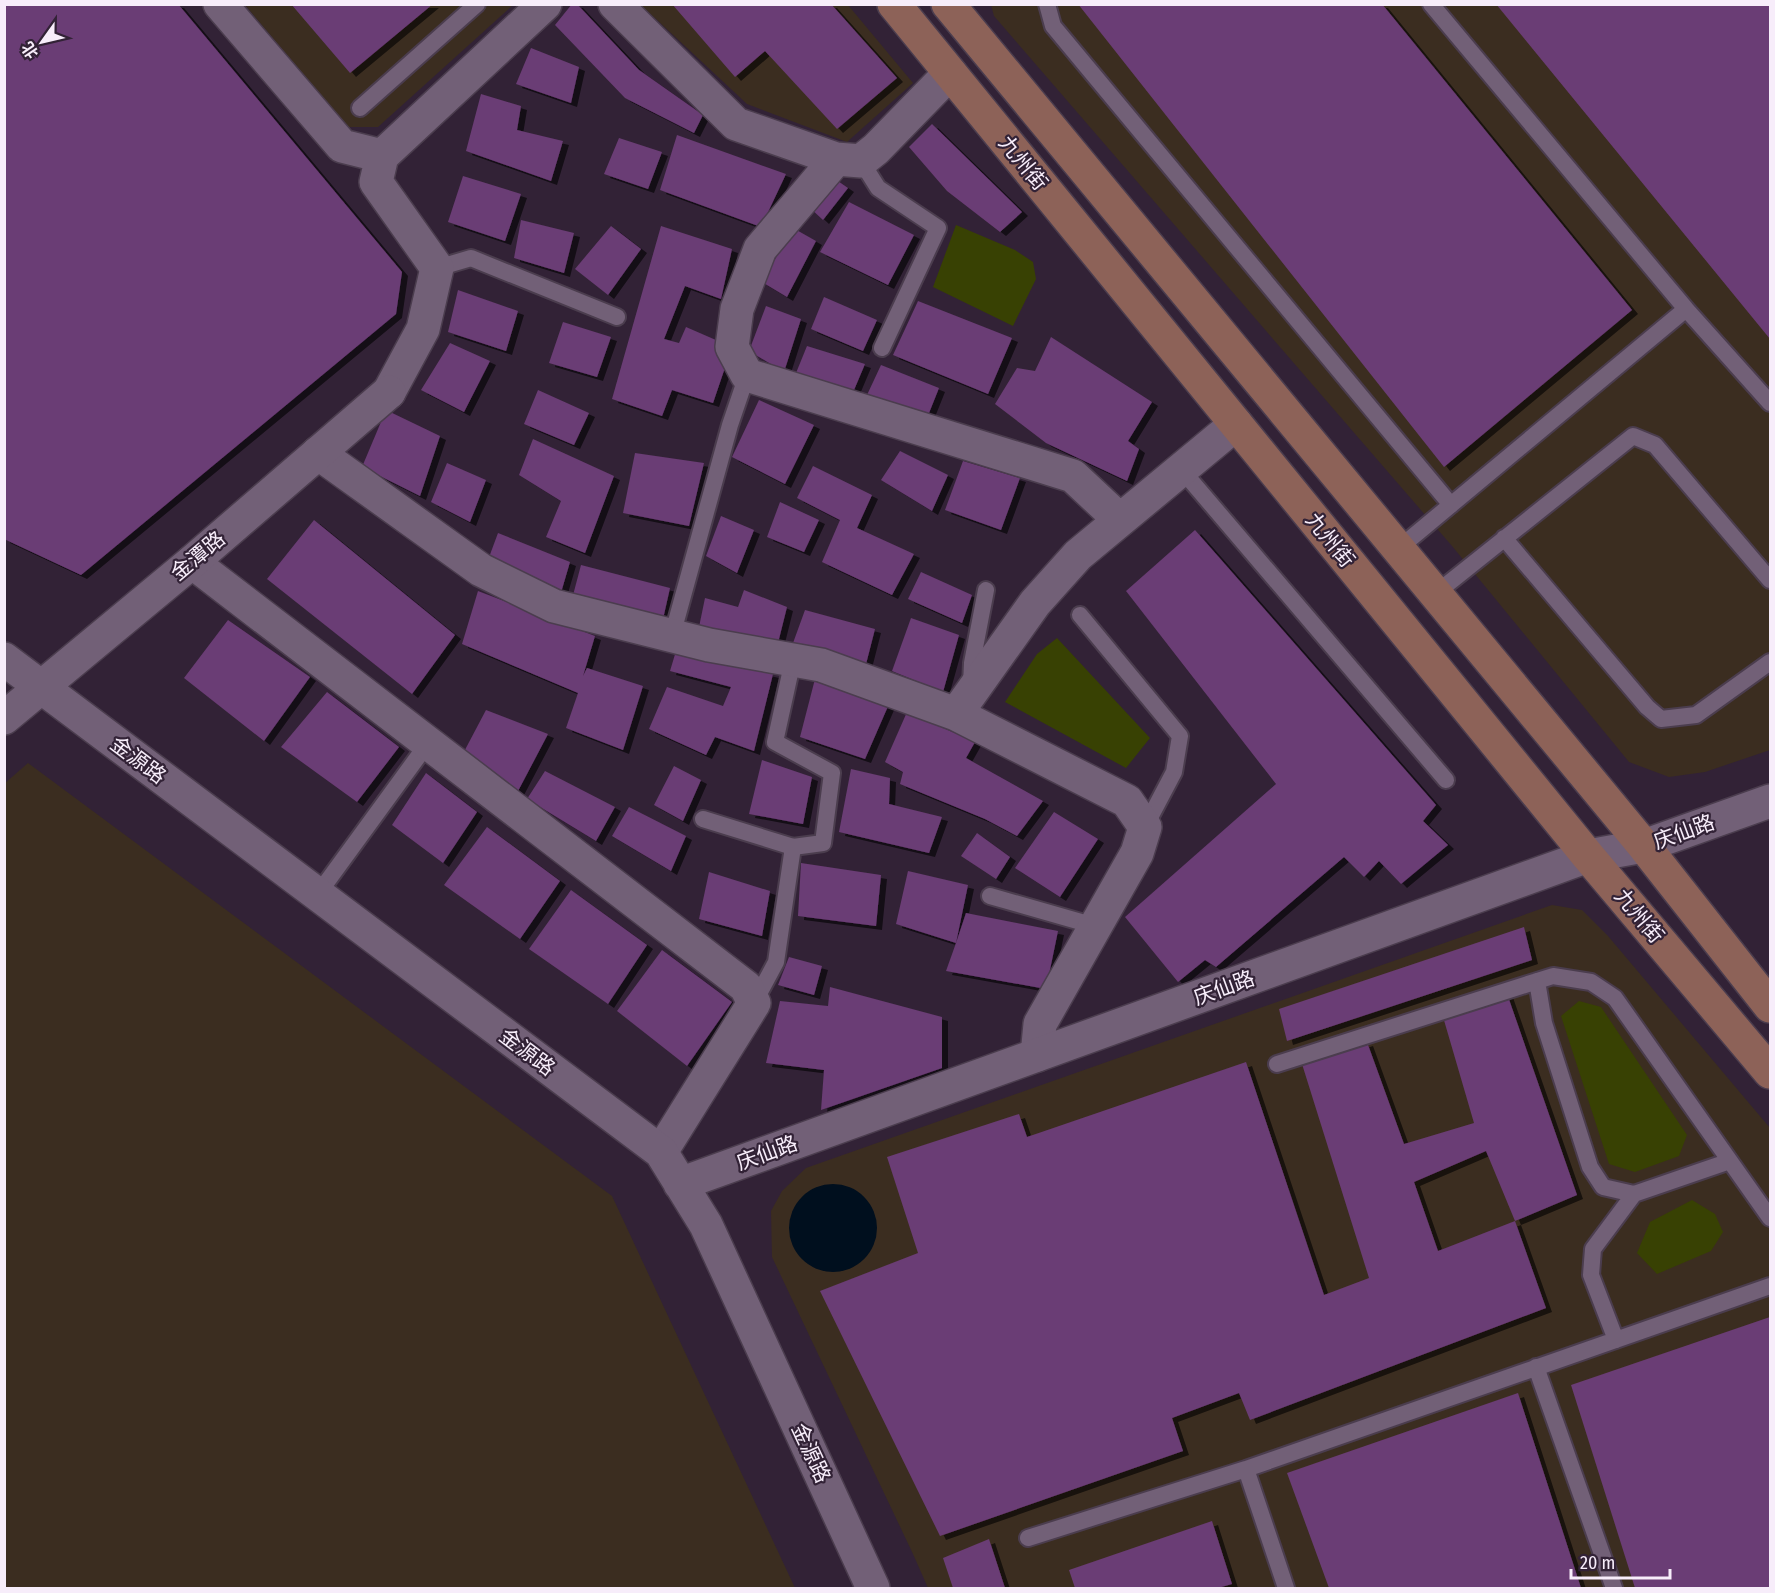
<svg xmlns="http://www.w3.org/2000/svg" width="1775" height="1593" font-family="'Fira Sans Condensed','Noto Sans SC',sans-serif">
  <style>
    .industrial { fill: #3b2d20 }
    .green { fill: #384103 }
    .water { fill: #000f1e }
    .building { fill: #6a3c74; fill-rule: evenodd; filter: url(#shadow) }
    .lines { fill: none; stroke-linecap: round; stroke-linejoin: round }
    .service-casing { stroke: #4b3d4e; stroke-width: 20 }
    .minor-casing { stroke: #4b3d4e; stroke-width: 36 }
    .tertiary-casing { stroke: #4b3d4e; stroke-width: 36 }
    .secondary-casing { stroke: #4b3d4e; stroke-width: 36 }
    .service { stroke: #726077; stroke-width: 16 }
    .minor { stroke: #726077; stroke-width: 33 }
    .tertiary { stroke: #726077; stroke-width: 33 }
    .secondary { stroke: #8d6258; stroke-width: 33 }
    .labels { text-anchor: middle; dominant-baseline: central; stroke-width: 4.5; stroke-linejoin: round; paint-order: stroke }
    .street-label { font-size: 21px; fill: #f7edfa; stroke: #322236 }
  </style>
  <defs>
    <filter id="shadow"><feDropShadow dx="6" dy="4" stdDeviation="0" flood-color="#0009"/></filter>
  </defs>
  <rect width="100%" height="100%" fill="#322236"/>
  <path class="industrial" d="M245 5H513L378 127H348Z
    M641 5H848L913 83 847 142 747 104Z
    M991 5H1770V750L1705 772 1669 777 1629 762 1452 546 994 16Z
    M28 763 612 1196 795 1588H5L4 784Z
    M1552 905 1582 910 1608 936 1770 1128V1588H928L913 1554 772 1257 771 1211 782 1191 806 1168Z"/>
  <path class="green" d="M956 225 1015 250 1033 262 1036 279 1013 326 933 287Z
    M1057 638 1150 738 1126 768 1005 702 1037 654Z
    M1579 1001 1601 1007 1687 1135 1679 1156 1635 1172 1609 1164 1561 1016Z
    M1692 1200 1715 1214 1723 1232 1711 1251 1657 1274 1637 1253 1650 1222Z"/>
  <path class="water" d="M789 1228a44 44 0 1 1 88 0a44 44 0 1 1-88 0Z"/>
  <path class="building" d="M4 4H178L402 272 396 314 81 575 4 539Z
    M291 4H433L350 73Z
    M572 4H577L639 70 703 115 694 133 625 98 555 25Z
    M672 4H831L897 78 837 129 765 51 735 77Z
    M1078 4H1382L1632 310 1444 467Z
    M1496 4H1770V339Z
    M531 48 579 67 571 103 516 84Z
    M481 94 521 106 517 130 563 141 551 181 466 151Z
    M932 124 1022 212 1000 232 947 191 909 147Z
    M677 135 786 174 761 227 660 190Z
    M619 138 662 152 648 189 604 174Z
    M463 176 521 194 505 241 448 222Z
    M835 179 848 188 823 220 809 207Z
    M849 202 914 235 888 285 820 252Z
    M521 220 574 233 564 273 514 258Z
    M611 226 641 249 608 295 575 269Z
    M661 226 732 249 721 299 685 286 664 339 679 343 686 327 732 347 713 403 672 390 662 416 612 399Z
    M793 228 816 241 787 297 762 282Z
    M458 290 518 311 506 351 448 332Z
    M824 297 877 320 863 351 811 329Z
    M918 301 1012 338 988 394 893 355Z
    M766 306 801 319 784 372 749 351Z
    M563 322 611 337 597 377 549 363Z
    M1051 337 1152 402 1128 441 1139 449 1127 481 1046 443 995 404 1017 368 1035 371Z
    M450 343 490 361 464 412 421 390Z
    M807 346 865 364 854 390 796 373Z
    M881 365 939 388 927 418 867 395Z
    M538 390 589 413 574 445 524 424Z
    M759 400 814 425 785 484 732 457Z
    M386 410 440 436 420 496 362 467Z
    M533 439 614 476 585 553 546 537 561 501 519 475Z
    M900 451 948 475 932 511 881 480Z
    M635 453 704 463 689 526 623 513Z
    M963 461 1020 478 1001 530 945 510Z
    M447 463 486 480 470 522 431 502Z
    M813 466 872 495 857 528 914 554 892 595 822 562 840 520 797 498Z
    M780 502 819 520 804 552 767 537Z
    M721 516 754 530 737 573 706 556Z
    M314 520 455 635 412 694 267 579Z
    M1195 530 1436 805 1423 821 1448 845 1401 884 1379 861 1364 877 1344 857 1216 967 1205 960 1178 982 1125 917 1276 784 1126 591Z
    M498 533 570 562 560 596 488 560Z
    M581 565 670 588 663 619 572 599Z
    M921 572 972 595 962 623 908 599Z
    M744 590 787 607 778 643 699 627 705 598 738 607Z
    M478 591 595 636 583 676 587 668 643 686 623 750 566 728 578 693 462 644Z
    M805 610 875 629 865 668 793 643Z
    M911 618 959 635 943 692 892 671Z
    M228 620 310 677 264 741 184 678Z
    M676 651 773 674 754 751 715 737 706 755 649 729 667 687 723 706 731 687 670 671Z
    M815 679 889 704 865 759 800 737Z
    M327 692 399 747 357 802 281 747Z
    M486 710 548 734 517 793 457 765Z
    M907 712 975 742 966 758 1043 801 1017 836 985 819 900 784 903 772 885 762Z
    M762 760 812 777 803 824 749 814Z
    M674 766 701 780 683 821 654 805Z
    M851 769 890 778 889 804 942 817 929 853 839 832Z
    M545 771 615 807 596 841 527 799Z
    M426 773 477 812 443 863 392 825Z
    M629 807 686 836 671 871 612 836Z
    M1054 812 1098 839 1060 897 1015 868Z
    M487 827 560 881 520 939 444 885Z
    M977 833 1010 857 996 879 961 856Z
    M801 863 881 875 876 926 798 916Z
    M908 871 968 885 956 943 966 913 1058 931 1046 989 946 971 956 943 896 924Z
    M709 872 770 891 762 936 699 919Z
    M571 890 647 945 608 1004 529 949Z
    M1524 927 1532 960 1287 1041 1279 1009Z
    M662 950 732 1002 687 1066 617 1011Z
    M789 957 822 966 814 995 778 985Z
    M1504 985 1577 1195 1515 1221 1546 1308 1250 1420 1239 1393 1172 1418 1183 1451 940 1536 820 1291 918 1253 887 1157 1019 1114 1027 1137 1246 1062 1324 1295 1369 1278 1302 1064 1367 1042 1404 1144 1474 1123 1441 1010ZM1486 1151 1515 1221 1438 1251 1414 1182Z
    M830 987 942 1017V1068L821 1110 824 1070 766 1063 780 1001 828 1006Z
    M1770 1317V1588H1635L1571 1385Z
    M1518 1393 1581 1588H1329L1287 1473Z
    M1212 1521 1232 1584 1218 1588H1075L1069 1570Z
    M989 1539 1005 1588H953L943 1558Z"/>
  <g class="lines">
    <defs>
      <path id="service" d="M1047 4 1053 26 1451 505
        M1431 4 1686 309 1770 403
        M360 108 477 4
        M861 161 878 188 938 228 882 348
        M437 268 471 258 617 317
        M1181 469 1446 780
        M1504 538 1647 707 1661 719 1696 715 1770 662
        M1398 549 1686 309
        M1435 594 1633 436 1655 445 1770 580
        M1080 615 1180 736 1174 772 1145 827
        M672 636 730 425 747 375
        M971 685 972 663 986 590
        M703 819 793 847
        M318 894 428 743
        M990 896 1095 926
        M1537 981 1544 1023 1590 1167 1603 1187 1634 1194 1730 1161
        M754 1003 776 962 793 847 823 843 832 773 775 742 793 660
        M1277 1064 1553 976 1591 982 1615 998 1770 1218
        M1616 1340 1591 1275 1593 1249 1634 1194
        M1536 1367 1614 1588
        M1246 1469 1286 1588
        M1028 1538 1246 1469 1770 1286"/>
      <path id="minor" d="M220 4 342 146 382 156
        M615 4 736 124 836 159 861 161 876 149 950 73
        M836 159 760 249 737 309 732 347 747 375 1073 476 1120 520
        M389 392 423 329 437 268 376 182 382 156 545 4
        M318 453 481 570 554 606 709 645 821 665 956 714 1127 801 1145 827 1137 853 1040 1024 1037 1055
        M192 562 746 987 754 1003 661 1152
        M956 714 1035 603 1078 555 1236 424"/>
      <path id="tertiary" d="M4 659 661 1152 706 1225 873 1588
        M4 718 192 562 389 392
        M680 1184 1588 856 1644 846 1770 801"/>
      <path id="secondary" d="M894 4 1588 856 1770 1072
        M948 4 1644 846 1770 1006"/>
    </defs>
    <use href="#service" class="service-casing"/>
    <use href="#minor" class="minor-casing"/>
    <use href="#tertiary" class="tertiary-casing"/>
    <use href="#secondary" class="secondary-casing"/>
    <use href="#service" class="service"/>
    <use href="#minor" class="minor"/>
    <use href="#tertiary" class="tertiary"/>
    <use href="#secondary" class="secondary"/>
  </g>
  <g class="labels">
    <g class="street-label">
      <text transform="translate(1023 163) rotate(51)">九州街</text>
      <text transform="translate(1330 540) rotate(51)">九州街</text>
      <text transform="translate(198 556) rotate(-40)">金潭路</text>
      <text transform="translate(138 760) rotate(37)">金源路</text>
      <text transform="translate(1684 832) rotate(-20)">庆仙路</text>
      <text transform="translate(1639 916) rotate(50)">九州街</text>
      <text transform="translate(1224 988) rotate(-20)">庆仙路</text>
      <text transform="translate(527 1052) rotate(37)">金源路</text>
      <text transform="translate(767 1153) rotate(-20)">庆仙路</text>
      <text transform="translate(811 1453) rotate(65)">金源路</text>
    </g>
  </g>
  <rect width="1775" height="1593" fill="none" stroke="#f7edfa" stroke-width="12"/>
  <g transform="translate(42 42) rotate(236)" stroke="#322236" stroke-width="4.5" paint-order="stroke">
  <path d="M0-4.5L10 22L0 15L-10 22Z" fill="#f7edfa"/>
  <text y="-9" font-size="16" font-weight="bold" text-anchor="middle" fill="#f7edfa">北</text>
  </g>
  <path d="M1571 1569v9h99v-9" fill="none" stroke="#f7edfa" stroke-width="3"/>
  <text x="1580" y="1569" font-size="18" fill="#f7edfa" stroke="#322236" stroke-width="4.5" paint-order="stroke">20 m</text>
</svg>
